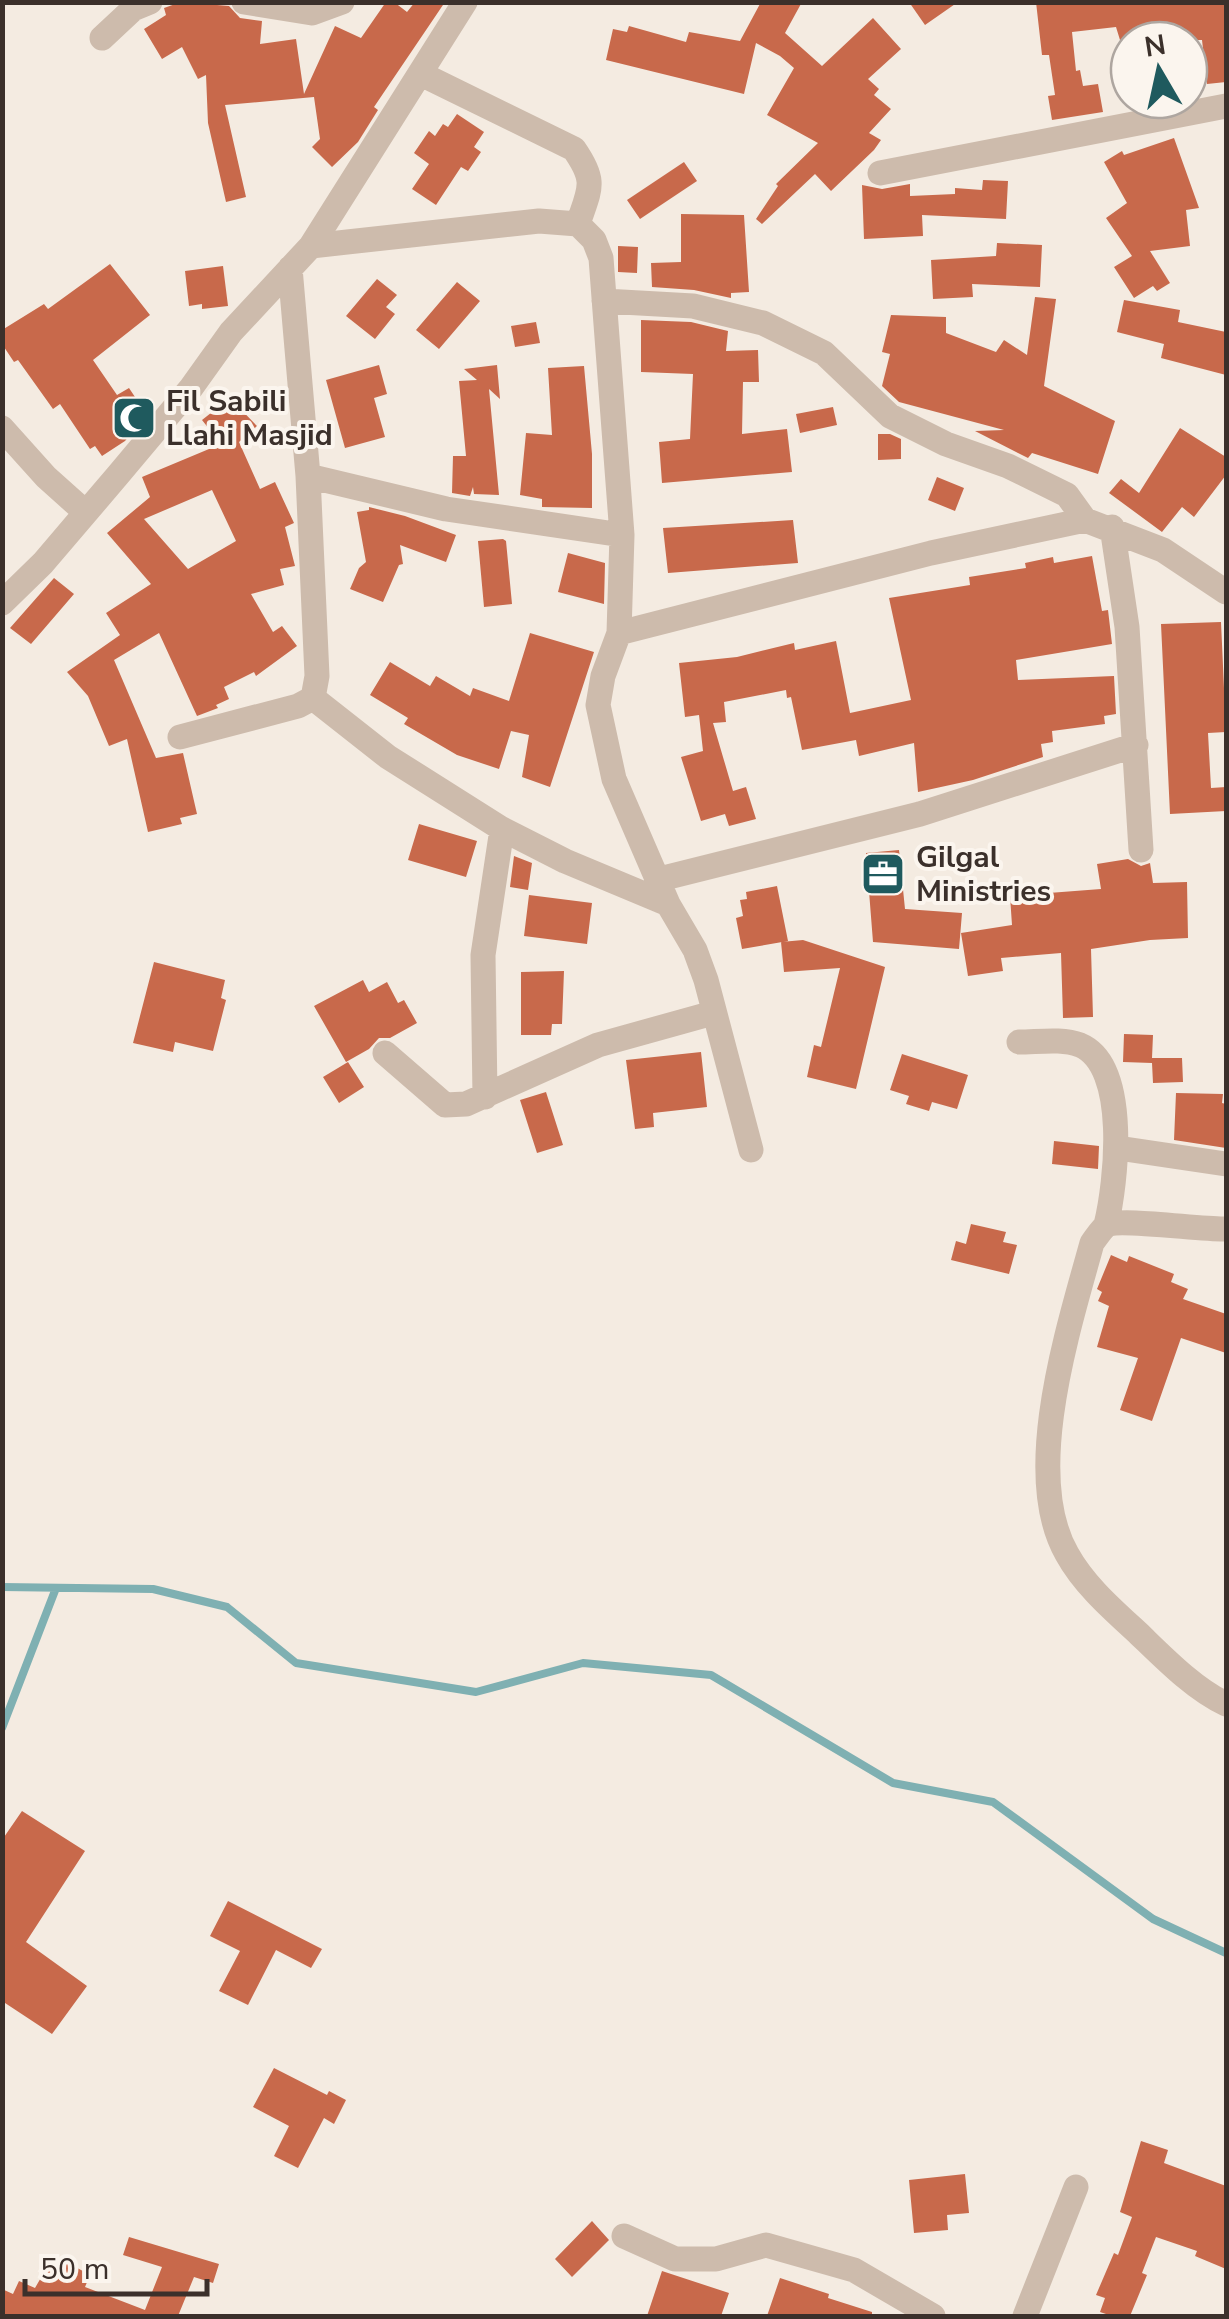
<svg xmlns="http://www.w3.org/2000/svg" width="1229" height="2319" font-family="'Nunito Sans',sans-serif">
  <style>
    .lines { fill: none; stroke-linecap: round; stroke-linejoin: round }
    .stream { stroke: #7fb0b2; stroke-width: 8 }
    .building { fill: #c8694b; fill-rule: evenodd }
    .minor { stroke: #cdbbac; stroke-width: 25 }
    .labels { text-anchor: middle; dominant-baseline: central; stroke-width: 8; stroke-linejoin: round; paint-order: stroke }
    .poi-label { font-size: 30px; font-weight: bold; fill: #3b302b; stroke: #fbf5ee; text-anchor: start }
  </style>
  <rect width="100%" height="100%" fill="#f4ebe1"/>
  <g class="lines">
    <path class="stream" d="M2 1587 153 1589 227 1607 296 1663 476 1692 583 1663 711 1675 893 1783 993 1802 1153 1919 1226 1953
      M2 1728 56 1588"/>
  </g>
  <path class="building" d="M181 2 229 6 240 18 262 21 260 44 296 39 304 94 335 26 361 38 386 2H394L407 12 415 2H445L374 107 378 110 358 142 332 167 312 147 320 139 314 97 225 105 246 197 226 202 208 123 206 75 198 79 182 47 162 59 144 29 166 15 164 8Z
    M761 2H802L785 33 822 66 873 18 901 49 868 79 879 89 874 95 891 109 869 133 881 140 874 150 831 191 815 174 762 224 756 219 778 186 776 184 818 143 767 115 794 68 780 56 756 43 744 94 606 60 613 29 627 32 629 26 686 42 689 32 740 41Z
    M909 2H958L925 25Z
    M1036 2H1226V82L1207 84 1202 40H1120L1116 27 1072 32 1076 71 1080 70 1083 86 1098 84 1103 112 1052 120 1048 96 1055 95 1049 55H1042Z
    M457 114 484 132 474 147 481 152 468 171 461 167 436 205 412 189 429 164 414 153 429 131 435 136 443 124 448 127Z
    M1174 138 1199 208 1186 210 1190 246 1150 251 1170 283 1157 291 1153 286 1134 298 1114 267 1132 256 1106 218 1127 203 1104 162 1122 151 1124 155Z
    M684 162 697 181 640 219 627 200Z
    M983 180 1008 181 1006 219 922 215 923 236 864 239 862 185 882 189 910 184V196L955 194V188L982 190Z
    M681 214 744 215 749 292 731 293V298L694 290 652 287 651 263 681 262Z
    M997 243 1042 245 1040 287 972 284 973 297 933 299 931 260 996 256Z
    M618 246 638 247 637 273 618 272Z
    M110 264 150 315 93 360 117 395 129 388 147 415 125 441 102 456 95 446 90 449 60 404 53 409 18 360 14 362 2 344V330L44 304 48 309Z
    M223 266 228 306 202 309V304L189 306 185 271Z
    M377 279 397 295 386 307 395 314 375 339 346 316Z
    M457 282 480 301 439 349 416 330Z
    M1035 297 1056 299 1044 386 1115 421 1098 474 1032 453 1028 458 975 431 1004 430 899 402 882 386 890 354 882 352 891 315 946 317V333L996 352 1004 340 1027 355Z
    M1124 300 1180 310 1178 322 1226 332V375L1161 358 1164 344 1117 332Z
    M641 320 691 322 728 331 726 351 758 350 759 382H743L742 434 787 429 792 472 662 483 659 442 690 439 693 374 641 372Z
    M536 322 540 343 515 347 511 326Z
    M379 365 387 394 374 398 385 437 345 448 326 380Z
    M497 365 500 399 489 389 499 495 474 494 473 487 470 496 452 493 453 456H466L459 381 477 380 464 369Z
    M584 366 592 454V508L542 507V499L520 495 526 433 552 435 548 368Z
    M230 398 257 426 239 442 260 489 275 482 294 523 285 527 295 566 280 569 284 585 251 594 273 632 282 626 297 646 256 676 254 672 224 687 229 699 216 705 218 708 197 716 159 633 114 660 156 758 183 753 197 814 180 818 182 824 148 832 127 739 109 746 88 696 67 672 120 635 106 613 151 584 107 533 150 497 142 477 221 444 202 420ZM212 490 236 541 188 569 144 519Z
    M833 407 837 425 800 433 796 414Z
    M1180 428 1226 457V475L1194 517 1182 507 1162 532 1109 493 1121 479 1139 493Z
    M878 434H890L901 439V459L878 460Z
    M937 477 964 488 955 511 928 500Z
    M369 507 405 516 456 535 446 562 400 545 403 564 399 565 383 602 350 589 359 568 366 562 357 512 369 510Z
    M793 520 798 563 668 573 663 528Z
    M503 539 506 541 512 604 484 607 478 541Z
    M568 553 605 563 604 604 558 592Z
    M1092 556 1102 611 1108 610 1112 644 1016 660 1018 680 1114 676 1116 714 1104 716 1105 724 1052 731 1053 742 1041 744 1043 757 973 780 918 792 914 743 859 756 856 740 802 750 791 697 787 698 786 690 724 702 726 722 713 723 733 791 746 787 756 819 729 826 725 814 701 821 681 757 703 751 699 715 685 717 679 663 737 657 794 643 795 650 836 641 850 713 911 700 889 598 970 585 969 577 1026 568 1025 563 1053 557 1054 563Z
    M54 578 74 594 31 644 10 628Z
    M1221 622 1226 732 1208 733 1211 788 1226 787V811L1170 814 1161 624Z
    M530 633 594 652 550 787 522 777 529 735 511 731 499 769 457 755 404 724 408 718 370 695 390 662 430 686 436 676 470 696 473 688 509 701Z
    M419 824 477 841 466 877 408 860Z
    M899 850 905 909 962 913 959 949 873 942 866 853Z
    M514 856 532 863 528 890 510 887Z
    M1128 859 1141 866 1150 863 1153 883 1187 882 1188 938 1150 940 1091 949 1093 1017 1063 1018 1061 953 1001 958 1003 971 968 976 961 933 1012 925 1010 896 1101 889 1097 864Z
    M777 886 788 941 742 949 736 918 743 916 740 900 747 899 746 892Z
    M529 895 592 903 587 944 524 936Z
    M803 940 885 967 856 1089 807 1077 814 1045 821 1047 840 968 784 972 781 942Z
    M154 962 225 980 221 998 226 1000 213 1051 175 1042 173 1052 133 1043Z
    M564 971 562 1024H552L551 1035H521V972Z
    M363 980 369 992 387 982 398 1003 404 1000 417 1023 390 1038H379L369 1049 346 1062 314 1006Z
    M1124 1034 1153 1035 1152 1058H1182L1183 1082 1153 1083 1152 1063 1123 1062Z
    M701 1052 707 1107 653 1113 654 1127 635 1129 626 1060Z
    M902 1054 968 1075 957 1109 932 1102 929 1111 906 1104 909 1096 890 1090Z
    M348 1062 364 1087 339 1103 323 1077Z
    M546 1092 563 1145 537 1153 520 1100Z
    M1176 1093 1223 1094 1222 1103 1226 1104V1148L1174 1140Z
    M1054 1141 1099 1146 1098 1169 1052 1164Z
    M971 1224 1006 1232 1003 1242 1017 1245 1009 1274 951 1260 956 1241 966 1244Z
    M1111 1255 1127 1262 1129 1256 1174 1274 1171 1282 1188 1289 1183 1299 1226 1314V1353L1181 1338 1152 1421 1120 1410 1138 1358 1097 1347 1109 1306 1098 1301 1102 1292 1097 1289Z
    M22 1811 85 1851 26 1942 87 1986 52 2034 2 2001V1840Z
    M228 1901 322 1949 311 1968 276 1950 248 2005 219 1991 240 1951 210 1936Z
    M274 2068 327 2095 329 2091 346 2100 334 2124 324 2118 298 2168 274 2156 289 2126 253 2107Z
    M1141 2141 1168 2150 1164 2163 1226 2186V2269L1195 2256 1197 2251 1156 2237 1142 2273 1147 2275 1130 2316H1112L1100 2312 1105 2298 1096 2295 1114 2253 1118 2255 1132 2217 1120 2212Z
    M965 2174 969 2213 947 2215 948 2230 914 2233 909 2180Z
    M592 2221 609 2240 572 2277 555 2259Z
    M129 2237 219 2264 213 2283 194 2277 178 2316H2V2289L13 2294 19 2281 35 2288 54 2255 90 2275 85 2287 145 2310 162 2267 123 2255Z
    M662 2271 729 2293 721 2316H647Z
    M780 2278 829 2294 828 2298 872 2312V2316H767Z"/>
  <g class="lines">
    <path class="minor" d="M244 2 312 13 342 2
      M102 38 133 9 150 2
      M421 74 574 149C597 182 590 188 578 224
      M880 173 1226 106
      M311 246 539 221 578 224 594 240 601 258 622 535 619 633 603 676 598 705 614 779 668 904
      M604 301 693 306 763 323 824 353 890 416 946 444 1008 466 1067 495 1085 520
      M2 428 46 477 84 511
      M308 476 446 509 622 535
      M1112 527 1127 627 1141 850
      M2 603 43 563 118 475 191 388 231 332 311 246 465 2
      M619 633 931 553 1085 520 1163 550 1226 592
      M313 698 388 757 502 829 565 861 668 904 695 950 706 980 751 1150
      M180 737 298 706 313 698 317 676 308 476 290 268
      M660 879 920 814 1136 745
      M1019 1042C1038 1042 1062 1038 1080 1045 1130 1066 1116 1184 1106 1225
      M385 1053 445 1105 466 1104 598 1045 713 1013
      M485 1097 483 955 502 829
      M1118 1148 1226 1164
      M1226 1229C1203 1230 1120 1218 1107 1225 1102 1228 1096 1238 1092 1243 1069 1327 1021 1474 1067 1554 1084 1585 1113 1610 1138 1633 1164 1658 1194 1689 1226 1704
      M624 2236 675 2259H716L766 2245 854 2270 933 2316
      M1025 2316 1076 2187"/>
  </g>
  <defs>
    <symbol id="mosque-square" viewBox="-11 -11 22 22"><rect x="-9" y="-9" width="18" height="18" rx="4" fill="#1f5a5e" stroke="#fbf5ee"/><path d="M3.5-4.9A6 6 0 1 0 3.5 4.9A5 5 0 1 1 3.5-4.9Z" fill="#fff"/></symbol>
    <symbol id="office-square" viewBox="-11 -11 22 22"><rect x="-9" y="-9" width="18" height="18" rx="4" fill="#1f5a5e" stroke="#fbf5ee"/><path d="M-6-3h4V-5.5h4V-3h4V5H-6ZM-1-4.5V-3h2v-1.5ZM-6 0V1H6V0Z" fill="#fff"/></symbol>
  </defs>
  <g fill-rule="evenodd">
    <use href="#mosque-square" x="109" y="393" width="50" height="50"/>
    <use href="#office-square" x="858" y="849" width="50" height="50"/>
  </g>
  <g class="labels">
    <g class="poi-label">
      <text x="166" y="401">Fil Sabili<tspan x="166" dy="34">Llahi Masjid</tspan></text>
      <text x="916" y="857">Gilgal<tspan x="916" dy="34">Ministries</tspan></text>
    </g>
  </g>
  <rect width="1229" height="2319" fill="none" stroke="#3b302b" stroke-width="10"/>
  <g transform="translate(1159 70) rotate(351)"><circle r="48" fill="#fbf5ee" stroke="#aea6a0" stroke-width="2.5"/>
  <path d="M0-8L18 38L0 25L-18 38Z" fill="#1f5a5e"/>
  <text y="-15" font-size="28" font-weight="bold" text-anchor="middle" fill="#3b302b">N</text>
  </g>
  <path d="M25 2279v15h182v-15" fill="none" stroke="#3b302b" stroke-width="5"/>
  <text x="40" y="2279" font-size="30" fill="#3b302b" stroke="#fbf5ee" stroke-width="8" paint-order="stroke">50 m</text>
</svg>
